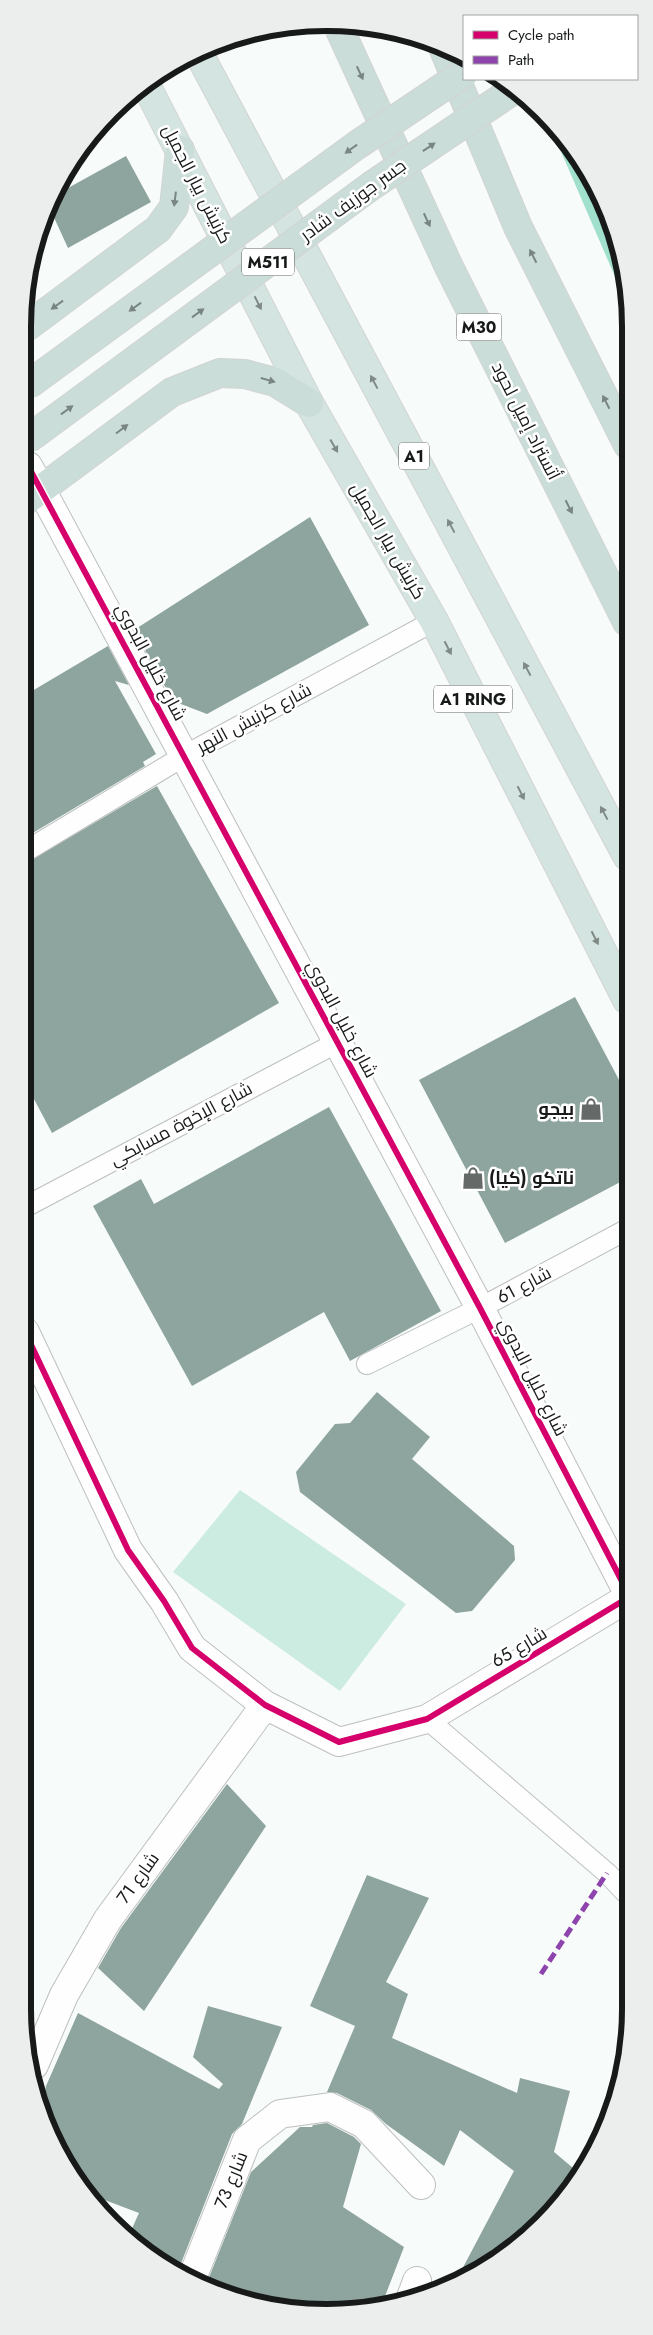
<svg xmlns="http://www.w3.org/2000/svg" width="653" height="2335" font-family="Jost,Cairo,sans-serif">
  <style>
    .green { fill: #ccece1 }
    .water { fill: #a0e0cc }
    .building { fill: #8ea49e }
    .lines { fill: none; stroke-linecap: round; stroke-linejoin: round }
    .service-casing { stroke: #bdc0be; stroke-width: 22 }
    .minor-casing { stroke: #bdc0be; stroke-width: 30 }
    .tertiary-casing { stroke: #bdc0be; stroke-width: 30 }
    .trunk-casing { stroke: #d2d4d3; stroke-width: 30 }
    .motorway-casing { stroke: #d2d4d3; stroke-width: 30 }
    .service { stroke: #fefefe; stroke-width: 20 }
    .minor { stroke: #fefefe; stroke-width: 28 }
    .tertiary { stroke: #fefefe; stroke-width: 28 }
    .trunk { stroke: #d4e4e0; stroke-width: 28 }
    .motorway { stroke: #caddd9; stroke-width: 28 }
    .motorway-bridge-casing { stroke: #d2d4d3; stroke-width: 30; stroke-linecap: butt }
    .motorway-bridge { stroke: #caddd9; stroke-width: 28 }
    .quiet { stroke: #8e44ad; stroke-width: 5; stroke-dasharray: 10 5; stroke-linecap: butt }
    .cycleway-casing { stroke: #fff; stroke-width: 9 }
    .cycleway { stroke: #d6006c; stroke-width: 6 }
    .oneway { fill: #798583 }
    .oneway2 { fill: #7f8986 }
    .labels { text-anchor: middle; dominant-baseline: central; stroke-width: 5; stroke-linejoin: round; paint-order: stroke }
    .shield { fill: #fff; stroke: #5d5f5e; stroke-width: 1 }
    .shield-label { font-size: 16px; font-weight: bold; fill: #171a19 }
    .street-label { font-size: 18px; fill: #171a19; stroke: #fff }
    .poi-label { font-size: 18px; font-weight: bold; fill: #171a19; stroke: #fff; text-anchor: end }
    .rim { fill: none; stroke: #171a19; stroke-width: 6 }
  </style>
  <rect width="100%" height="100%" fill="#f7fbf9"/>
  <path class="green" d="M240 1490 406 1604 340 1691 173 1572Z"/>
  <path class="water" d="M547 119 555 126 599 192 628 287V302L616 279Z"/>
  <path class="building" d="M126 156 151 202 68 248 51 211 59 193Z
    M310 517 369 625 207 714 173 701 134 630Z
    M108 646 129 685 115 681 156 754 143 762 145 766 26 837 27 694Z
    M157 786 279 1003 52 1133 26 1084V863Z
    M575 997 626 1093V1179L505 1243 419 1080Z
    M329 1107 441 1311 350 1361 324 1312 192 1386 93 1206 141 1179 154 1204Z
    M377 1392 430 1437 412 1459 514 1546 515 1560 472 1611 456 1613 300 1492 296 1472 335 1424 350 1423Z
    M227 1784 266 1826 144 2011 98 1968 121 1928Z
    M367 1875 429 1898 386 1982 408 1994 392 2038 517 2093 520 2078 570 2091 554 2152 579 2173 511 2250 459 2275 514 2171 460 2130 444 2166 386 2124 371 2110 337 2093 327 2092 355 2026 310 2006Z
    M208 2006 282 2027 242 2124 232 2134 178 2271 130 2233 139 2213 89 2194 46 2125 42 2106 46 2086 78 2013 219 2089 223 2084 193 2057Z
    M327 2123 354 2137 361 2144 343 2207 404 2247 382 2304 306 2312 206 2285 251 2172 300 2127H312L313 2125Z"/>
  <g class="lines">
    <defs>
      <path id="service" d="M26 851 184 756 434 621
        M25 1207 338 1042
        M367 1364 480 1308 626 1230
        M427 1719 607 1873 625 1892"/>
      <path id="minor" d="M41 489 480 1308 626 1589
        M25 1332 128 1550 164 1601 192 1648 265 1705 339 1742 427 1719 626 1599
        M34 2065 64 1995 108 1919 265 1705
        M191 2281 247 2140 280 2114 330 2107 364 2124 421 2185
        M410 2300 417 2281"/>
      <path id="tertiary" d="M28 466 41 489"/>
      <path id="trunk" d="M200 56 627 856
        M146 85 309 403 434 621 627 1000"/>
      <path id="motorway" d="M339 28 449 267 627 622
        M444 50 518 227 628 445
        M28 326 158 229 174 207 180 150
        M28 499 172 392 220 373 245 374 275 382 309 403"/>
    </defs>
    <use href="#service" class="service-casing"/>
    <use href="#minor" class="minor-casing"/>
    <use href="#tertiary" class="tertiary-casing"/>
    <use href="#trunk" class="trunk-casing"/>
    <use href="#motorway" class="motorway-casing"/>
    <use href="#service" class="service"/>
    <use href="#minor" class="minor"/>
    <use href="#tertiary" class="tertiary"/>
    <use href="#trunk" class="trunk"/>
    <use href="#motorway" class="motorway"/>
    <defs>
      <path id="motorway-bridge" d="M28 385 357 145 464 73
        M28 439 371 186 512 91"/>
    </defs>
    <use href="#motorway-bridge" class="motorway-bridge-casing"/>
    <use href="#motorway-bridge" class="motorway-bridge"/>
    <path class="quiet" d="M541 1974 607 1873"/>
    <defs>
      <path id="cycleway" d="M28 466 480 1308 626 1589
        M25 1332 128 1550 164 1601 192 1648 265 1705 339 1742 427 1719 626 1599"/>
    </defs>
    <use href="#cycleway" class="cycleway-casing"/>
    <use href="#cycleway" class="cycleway"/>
  </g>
  <defs><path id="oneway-solid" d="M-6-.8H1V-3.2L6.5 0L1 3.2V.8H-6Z" transform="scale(1.25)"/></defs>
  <g class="oneway">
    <use href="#oneway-solid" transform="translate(360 73) rotate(65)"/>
    <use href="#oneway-solid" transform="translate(429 147) rotate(-34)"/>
    <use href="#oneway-solid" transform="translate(351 149) rotate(144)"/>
    <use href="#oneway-solid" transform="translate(175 199) rotate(97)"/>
    <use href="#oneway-solid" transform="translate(427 220) rotate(65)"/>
    <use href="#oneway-solid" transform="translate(533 256) rotate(-117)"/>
    <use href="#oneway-solid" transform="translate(57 305) rotate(144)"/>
    <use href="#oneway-solid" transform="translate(135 307) rotate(144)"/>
    <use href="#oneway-solid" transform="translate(198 313) rotate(-36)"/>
    <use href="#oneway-solid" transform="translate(268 380) rotate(16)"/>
    <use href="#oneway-solid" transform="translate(606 402) rotate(-117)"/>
    <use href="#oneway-solid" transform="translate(67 410) rotate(-36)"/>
    <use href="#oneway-solid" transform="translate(122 429) rotate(-37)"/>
    <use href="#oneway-solid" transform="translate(569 507) rotate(63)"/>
  </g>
  <g class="oneway2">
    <use href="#oneway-solid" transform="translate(258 303) rotate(63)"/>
    <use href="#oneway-solid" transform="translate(374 382) rotate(-118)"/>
    <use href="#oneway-solid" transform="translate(334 446) rotate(60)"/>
    <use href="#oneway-solid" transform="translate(451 526) rotate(-118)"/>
    <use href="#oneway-solid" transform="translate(448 648) rotate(63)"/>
    <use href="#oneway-solid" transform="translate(527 669) rotate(-118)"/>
    <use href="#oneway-solid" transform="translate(521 793) rotate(63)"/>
    <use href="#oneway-solid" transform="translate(604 813) rotate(-118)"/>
    <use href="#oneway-solid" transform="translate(595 938) rotate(63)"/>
  </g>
  <defs>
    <symbol id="shop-bare" viewBox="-9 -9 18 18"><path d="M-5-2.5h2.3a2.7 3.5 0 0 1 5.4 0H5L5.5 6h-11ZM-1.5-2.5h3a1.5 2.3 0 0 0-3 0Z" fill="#656967" stroke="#fff" stroke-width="2.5" paint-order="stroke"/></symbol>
  </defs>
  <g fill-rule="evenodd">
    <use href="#shop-bare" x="575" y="1093" width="32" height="32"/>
    <use href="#shop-bare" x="457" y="1162" width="32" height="32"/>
  </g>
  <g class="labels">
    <g class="shield">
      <rect x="242" y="248.5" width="52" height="27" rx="4"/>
      <rect x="456.5" y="313.5" width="45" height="27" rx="4"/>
      <rect x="399" y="442.5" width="30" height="27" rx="4"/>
      <rect x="434" y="685.5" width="78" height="27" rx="4"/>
    </g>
    <g class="shield-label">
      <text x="268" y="262">M511</text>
      <text x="479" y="327">M30</text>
      <text x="414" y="456">A1</text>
      <text x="473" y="699">A1 RING</text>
    </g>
    <g class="street-label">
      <text transform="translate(197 184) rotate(63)">كرنيش بيار الجميل</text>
      <text transform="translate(353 200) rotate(-36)">جسر جوزيف شادر</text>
      <text transform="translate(526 421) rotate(63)">أتستراد إميل لحود</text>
      <text transform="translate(388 541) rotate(60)">كرنيش بيار الجميل</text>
      <text transform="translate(151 662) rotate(62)">شارع خليل البدوي</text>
      <text transform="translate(254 718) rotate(-28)">شارع كرنيش النهر</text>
      <text transform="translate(342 1019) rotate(62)">شارع خليل البدوي</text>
      <text transform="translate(181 1124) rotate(-28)">شارع الإخوة مسابكي</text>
      <text transform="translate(524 1285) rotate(-28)">شارع 61</text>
      <text transform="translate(533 1377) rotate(63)">شارع خليل البدوي</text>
      <text transform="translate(519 1647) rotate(-31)">شارع 65</text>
      <text transform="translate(138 1878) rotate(-54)">شارع 71</text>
      <text transform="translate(231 2180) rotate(-68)">شارع 73</text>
    </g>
    <g class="poi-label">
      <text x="574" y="1109">بيجو</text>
      <text x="489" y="1178" text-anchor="start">ناتكو (كيا)</text>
    </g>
  </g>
  <path d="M0 0H653V2335H0ZM326 31H327A295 295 0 0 1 622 326V2009A295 295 0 0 1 327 2304H326A295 295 0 0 1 31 2009V326A295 295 0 0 1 326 31Z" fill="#eceded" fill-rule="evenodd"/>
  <path class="rim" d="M326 31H327A295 295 0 0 1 622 326V2009A295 295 0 0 1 327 2304H326A295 295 0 0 1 31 2009V326A295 295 0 0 1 326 31Z"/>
  <rect x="463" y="15" width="175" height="65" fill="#ffffff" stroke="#a2a3a3"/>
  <rect x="473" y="31" width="25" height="8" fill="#d6006c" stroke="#a2a3a3"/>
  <text x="508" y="40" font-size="15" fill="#171a19">Cycle path</text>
  <rect x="473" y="56" width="25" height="8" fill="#8e44ad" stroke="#a2a3a3"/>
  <text x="508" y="65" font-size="15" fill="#171a19">Path</text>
</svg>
